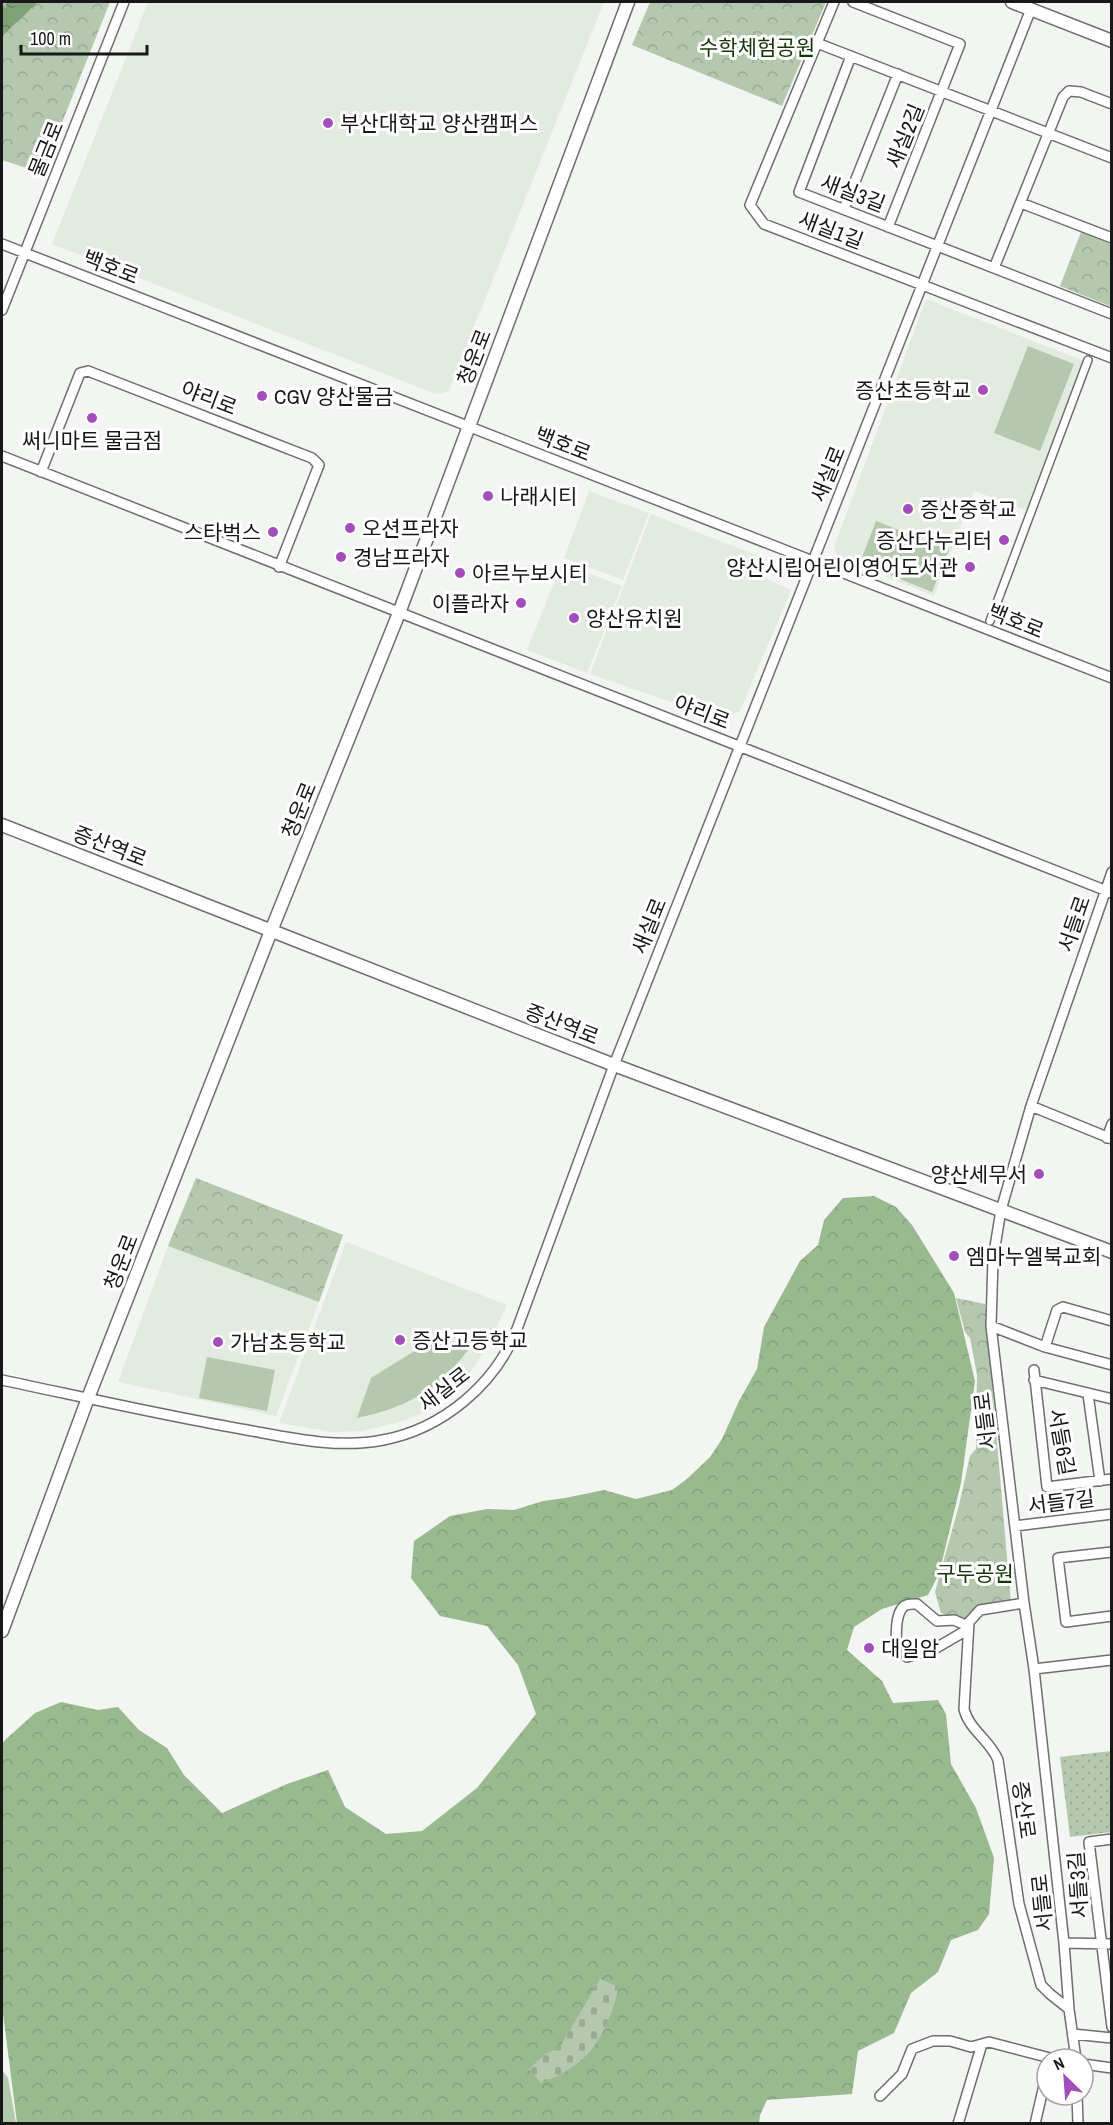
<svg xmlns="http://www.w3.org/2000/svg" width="1113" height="2125" font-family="'Archivo Narrow','Noto Sans KR',sans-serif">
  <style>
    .built { fill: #e3ebe1 }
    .grass { fill: url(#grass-dots) }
    .forest { fill: url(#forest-crowns) }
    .cemetery { fill: url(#cemetery-stones) }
    .park { fill: url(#park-crowns) }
    .pitch { fill: #b3c8ac }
    .water { fill: url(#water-ripples) }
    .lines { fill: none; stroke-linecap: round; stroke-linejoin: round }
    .pedestrian-casing { stroke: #6d6f6c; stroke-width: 10 }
    .minor-casing { stroke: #6d6f6c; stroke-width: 12 }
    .tertiary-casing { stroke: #6d6f6c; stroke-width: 15 }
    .pedestrian { stroke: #fff; stroke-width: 7 }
    .minor { stroke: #fff; stroke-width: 9 }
    .tertiary { stroke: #fff; stroke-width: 12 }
    .poi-dot { fill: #a34dbb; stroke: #fff; stroke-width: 2 }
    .labels { text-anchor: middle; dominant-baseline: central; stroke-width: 6; stroke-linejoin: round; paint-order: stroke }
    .park-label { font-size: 21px; fill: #153508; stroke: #fff }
    .poi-label { font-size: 21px; fill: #171817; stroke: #fff; text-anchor: start }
    .street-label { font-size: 21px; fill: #171817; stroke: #fff }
  </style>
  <defs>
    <pattern id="grass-dots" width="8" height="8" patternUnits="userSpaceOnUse" patternTransform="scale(1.5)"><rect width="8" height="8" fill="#b3c8ac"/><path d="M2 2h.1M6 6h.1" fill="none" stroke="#99ab93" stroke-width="1.8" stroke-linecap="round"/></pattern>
    <pattern id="forest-crowns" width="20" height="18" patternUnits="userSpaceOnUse" patternTransform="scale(1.5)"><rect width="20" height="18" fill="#99ba8f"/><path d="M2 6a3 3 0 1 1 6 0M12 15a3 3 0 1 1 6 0" fill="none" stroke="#839f7b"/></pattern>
    <pattern id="cemetery-stones" width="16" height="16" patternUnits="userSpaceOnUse" patternTransform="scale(1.5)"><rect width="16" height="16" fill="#b3c8ac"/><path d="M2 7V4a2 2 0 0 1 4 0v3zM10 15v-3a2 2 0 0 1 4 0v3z" fill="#99ab93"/></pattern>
    <pattern id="park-crowns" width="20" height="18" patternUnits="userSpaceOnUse" patternTransform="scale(1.5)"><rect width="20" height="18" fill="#b3c8ac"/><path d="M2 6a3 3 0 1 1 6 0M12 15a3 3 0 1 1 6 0" fill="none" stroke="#99ab93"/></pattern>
    <pattern id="water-ripples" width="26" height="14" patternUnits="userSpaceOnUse" patternTransform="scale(1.5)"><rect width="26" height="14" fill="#81a177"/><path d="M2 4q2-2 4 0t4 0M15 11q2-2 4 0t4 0" fill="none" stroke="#698261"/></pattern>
  </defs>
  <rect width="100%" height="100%" fill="#f2f5f2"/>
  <path class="built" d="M148 2H604L448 392 436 394 52 244Z
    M926 299 1084 361 1026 510 974 491 934 596 838 557 834 547Z
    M589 491 649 513 623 580 564 558Z
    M651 514 769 560 761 576 791 590 740 711 720 719 590 674Z
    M562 563 622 586 587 673 527 650Z
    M346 1242 507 1305 488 1345 466 1379 455 1392 428 1411 400 1422 363 1431 333 1432 279 1423Z
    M168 1246 319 1302 276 1416 118 1382Z"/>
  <path class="grass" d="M1111 1751V1832L1070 1837 1060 1757Z"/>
  <path class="forest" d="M874 1196 896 1207 912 1225 954 1293 975 1381 961 1483 939 1574 928 1595 882 1609 854 1627 847 1650 882 1681 893 1703 938 1700 946 1714 951 1764 976 1808 994 1858 989 1914 978 1930 951 1940 938 1972 911 1993 894 2033 858 2051 852 2094 767 2100 760 2115 759 2124 17 2123 2 2006V1745L4 1741 35 1713 61 1702 98 1710 118 1707 139 1730 167 1748 184 1775 222 1813 287 1784 328 1770 345 1807 386 1834 422 1831 477 1788 536 1714 518 1665 487 1626 440 1616 411 1578 414 1541 450 1516 487 1509 514 1510 543 1501 565 1498 604 1490 636 1499 672 1490 687 1479 710 1457 722 1439 739 1401 757 1369 764 1327 800 1261 818 1245 824 1220 843 1198Z"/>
  <path class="cemetery" d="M600 1979 619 1987C612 2015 600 2048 575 2065 565 2073 552 2078 541 2083L529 2069 544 2055 560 2047Z"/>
  <path class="park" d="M2 2H110L42 173 2 160Z
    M650 2H826L782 106 632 45Z
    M1081 232 1111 244 1110 306 1060 286Z
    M196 1178 343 1235 319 1302 168 1246Z
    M956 1298 985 1304 1011 1603C990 1606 976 1604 963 1621L941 1613 935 1592 959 1505 970 1456 976 1449 977 1375 970 1338 965 1332Z"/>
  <path class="pitch" d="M1028 346 1074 364 1040 451 994 433Z
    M876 521 949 550 932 592 860 563Z
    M437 1337 468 1350C438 1390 406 1408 357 1418L371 1378Z
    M207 1357 275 1370 267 1411 199 1398Z
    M2 2070 8 2078 16 2123H2Z"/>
  <path class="water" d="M7 2H38L2 36V8L6 7Z"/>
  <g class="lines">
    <defs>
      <path id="pedestrian" d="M990 621 1088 360"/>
      <path id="minor" d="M834 2 750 205 764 224 1112 358
        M853 2 960 44 888 227
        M817 43 1112 158
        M851 56 799 192 1112 314
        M1021 203 1112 238
        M844 209 898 74
        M2 244 1112 678
        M994 268 1063 97 1069 91 1081 92 1112 104
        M2 310 124 2
        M2 456 1112 893
        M41 472 80 373 88 371 312 458 319 465 279 567
        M1031 1106 1112 1139
        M1107 1138 1112 1124
        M991 1326 1045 1347 1112 1365
        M1045 1347 1057 1310 1063 1307 1112 1321
        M1034 1370 1047 1487 1112 1479
        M2 1380C83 1397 165 1416 247 1430 291 1438 338 1449 383 1440 442 1429 495 1385 517 1329L614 1065 1031 9
        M1034 1380 1112 1399
        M1088 1394 1100 1481
        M1015 1526 1112 1514
        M1112 1552 1058 1558 1066 1622 1112 1616
        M1024 1603 980 1610 969 1622 964 1709C969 1730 990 1740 998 1760L1019 1904 1041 1985 1050 1994 1069 2009
        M896 1652C897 1639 894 1617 903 1607 907 1603 913 1604 917 1604L937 1621 954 1620 968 1626
        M907 1657 936 1648 967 1630
        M1034 1669 1112 1660
        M1112 1839 1089 1842 1112 2027
        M1064 1943 1112 1944
        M1073 2034 1112 2038
        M1076 2059 1069 2009 1064 1943 1034 1669 1024 1603 991 1326 993 1259 1001 1210 1031 1106 1112 872
        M1083 2064 1112 2068
        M1077 2095 1078 2124
        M880 2096 902 2074 912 2049 933 2041H950L971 2047 989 2042 1050 2058
        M958 2124 982 2044
        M1035 2124 1047 2072"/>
      <path id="tertiary" d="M1012 2 1112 41
        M2 825 614 1065 1112 1252
        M2 1631 88 1398 271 931 399 613 628 2"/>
    </defs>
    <use href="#pedestrian" class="pedestrian-casing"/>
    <use href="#minor" class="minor-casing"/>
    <use href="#tertiary" class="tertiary-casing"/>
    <use href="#pedestrian" class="pedestrian"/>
    <use href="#minor" class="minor"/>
    <use href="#tertiary" class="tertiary"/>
  </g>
  <g class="poi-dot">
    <circle cx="328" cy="123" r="6"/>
    <circle cx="983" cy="390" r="6"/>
    <circle cx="262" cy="396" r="6"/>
    <circle cx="92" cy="418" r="6"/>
    <circle cx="488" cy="496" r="6"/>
    <circle cx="908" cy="509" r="6"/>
    <circle cx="350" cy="528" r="6"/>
    <circle cx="273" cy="532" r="6"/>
    <circle cx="1004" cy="540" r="6"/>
    <circle cx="341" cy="557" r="6"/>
    <circle cx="970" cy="567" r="6"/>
    <circle cx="460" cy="573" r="6"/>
    <circle cx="521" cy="603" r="6"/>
    <circle cx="574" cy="618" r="6"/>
    <circle cx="1039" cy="1174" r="6"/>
    <circle cx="954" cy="1256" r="6"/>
    <circle cx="400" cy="1340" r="6"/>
    <circle cx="218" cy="1342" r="6"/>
    <circle cx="869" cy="1648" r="6"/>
  </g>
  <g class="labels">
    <g class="park-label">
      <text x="757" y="47">수학체험공원</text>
      <text x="975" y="1573">구두공원</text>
    </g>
    <g class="poi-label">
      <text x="340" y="123">부산대학교 양산캠퍼스</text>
      <text x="971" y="390" text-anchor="end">증산초등학교</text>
      <text x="274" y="396">CGV 양산물금</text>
      <text x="92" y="440" text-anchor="middle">써니마트 물금점</text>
      <text x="500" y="496">나래시티</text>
      <text x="920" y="509">증산중학교</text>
      <text x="362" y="528">오션프라자</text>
      <text x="261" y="532" text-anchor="end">스타벅스</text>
      <text x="992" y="540" text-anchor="end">증산다누리터</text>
      <text x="353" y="557">경남프라자</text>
      <text x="958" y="567" text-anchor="end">양산시립어린이영어도서관</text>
      <text x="472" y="573">아르누보시티</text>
      <text x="509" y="603" text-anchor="end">이플라자</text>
      <text x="586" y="618">양산유치원</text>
      <text x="1027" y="1174" text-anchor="end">양산세무서</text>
      <text x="966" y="1256">엠마누엘북교회</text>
      <text x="412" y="1340">증산고등학교</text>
      <text x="230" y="1342">가남초등학교</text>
      <text x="881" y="1648">대일암</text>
    </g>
    <g class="street-label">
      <text transform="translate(905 136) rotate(-68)">새실2길</text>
      <text transform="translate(46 149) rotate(-68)">물금로</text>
      <text transform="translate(853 193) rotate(21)">새실3길</text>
      <text transform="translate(831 230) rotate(21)">새실1길</text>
      <text transform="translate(111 267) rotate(21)">백호로</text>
      <text transform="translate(474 357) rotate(-69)">청운로</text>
      <text transform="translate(209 398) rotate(21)">야리로</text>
      <text transform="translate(563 444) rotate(21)">백호로</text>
      <text transform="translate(828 474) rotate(-68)">새실로</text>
      <text transform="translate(1016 621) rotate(22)">백호로</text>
      <text transform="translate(702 712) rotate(21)">야리로</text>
      <text transform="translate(299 810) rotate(-68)">청운로</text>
      <text transform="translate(110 846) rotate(21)">증산역로</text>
      <text transform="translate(1074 924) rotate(-71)">서들로</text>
      <text transform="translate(649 926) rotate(-68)">새실로</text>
      <text transform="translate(562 1024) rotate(21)">증산역로</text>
      <text transform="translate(121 1262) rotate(-69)">청운로</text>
      <text transform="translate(444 1389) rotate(-38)">새실로</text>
      <text transform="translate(985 1421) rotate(-97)">서들로</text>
      <text transform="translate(1062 1442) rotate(80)">서들6길</text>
      <text transform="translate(1061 1502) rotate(-7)">서들7길</text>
      <text transform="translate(1024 1810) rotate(82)">증산로</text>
      <text transform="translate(1078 1885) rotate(-94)">서들3길</text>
      <text transform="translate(1042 1903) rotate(-96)">서들로</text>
    </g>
  </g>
  <rect width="1113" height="2125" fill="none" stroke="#171817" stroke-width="6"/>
  <g transform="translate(1065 2077) rotate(335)"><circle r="28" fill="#ffffff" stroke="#a2a3a2" stroke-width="1.5"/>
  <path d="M0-4.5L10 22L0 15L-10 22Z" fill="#a34dbb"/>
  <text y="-9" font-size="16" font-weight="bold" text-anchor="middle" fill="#171817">N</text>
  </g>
  <path d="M21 45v9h126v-9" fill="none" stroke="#171817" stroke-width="3"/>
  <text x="30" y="45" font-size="18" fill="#171817" stroke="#ffffff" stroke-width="4.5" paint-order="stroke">100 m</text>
</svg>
